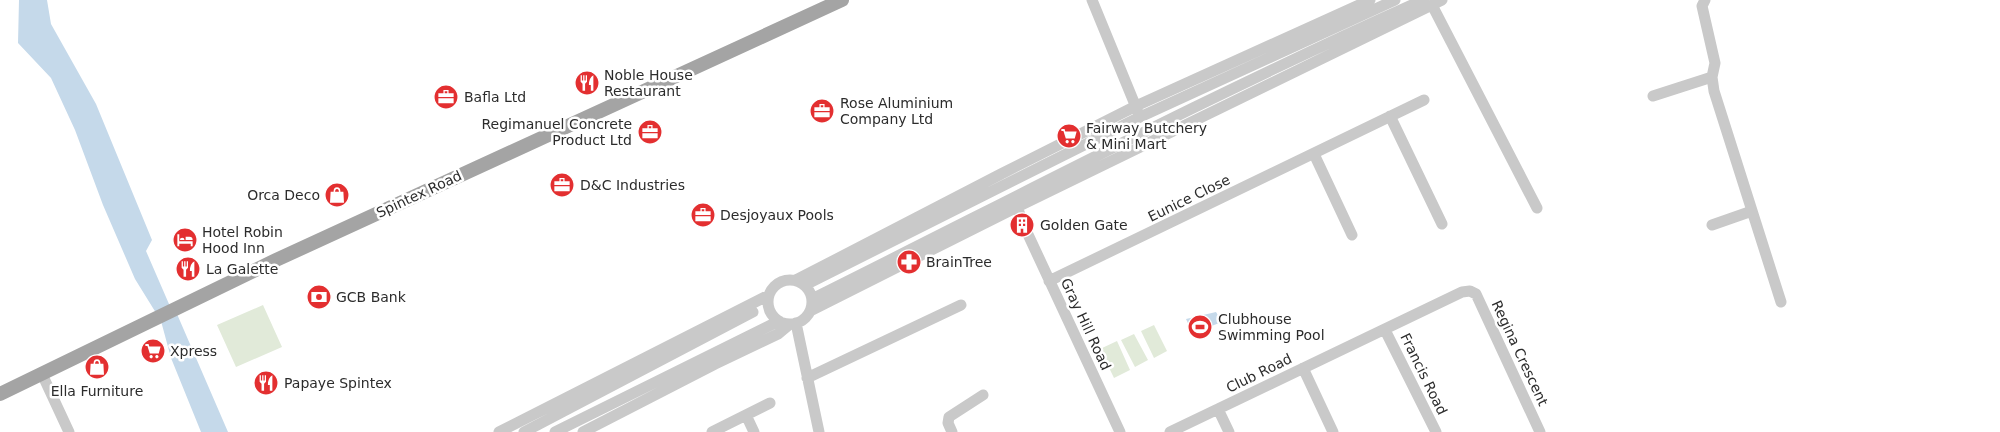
<svg xmlns="http://www.w3.org/2000/svg" width="2000" height="432" font-family="'DejaVu Sans',sans-serif">
  <style>
    .green { fill: #e1ead9 }
    .water { fill: #c5d9ea }
    .lines { fill: none; stroke-linecap: round; stroke-linejoin: round }
    .minor { stroke: #c9c9c9; stroke-width: 11 }
    .major { stroke: #a4a4a4; stroke-width: 14 }
    .labels { text-anchor: middle; dominant-baseline: central; stroke-width: 5; stroke-linejoin: round; paint-order: stroke }
    .poi-label { font-size: 14px; fill: #2c2c2c; stroke: #fff; text-anchor: start }
    .street-label { font-size: 14px; fill: #2c2c2c; stroke: #fff }
  </style>
  <rect width="100%" height="100%" fill="#fff"/>
  <path class="green" d="M263 305 282 347 236 367 217 325Z
    M1154 325 1167 351 1154 358 1141 331Z
    M1134 334 1148 360 1135 367 1121 340Z
    M1117 341 1130 370 1114 378 1100 349Z"/>
  <path class="water" d="M19 0H47L51 24 96 104 152 240 146 251 169 304 177 314 228 432H201L171 358 161 321 135 279 103 205 75 130 51 78 18 43Z
    M1216 312 1222 322 1198 331 1200 336 1195 338 1186 319Z"/>
  <g class="lines">
    <path class="minor" d="M1092 0 1138 112
      M1705 0 1702 6 1715 63 1712 77 1714 91 1781 302
      M1432 5 1537 208
      M1653 96 1712 77
      M1390 116 1442 224
      M1314 154 1352 235
      M1017 207 1022 220
      M1712 225 1752 211
      M1025 228 1120 432
      M768 302a22 22 0 1 1 44 0a22 22 0 1 1-44 0Z
      M796 280 1001 174 1136 106 1370 0
      M1049 281 1424 100
      M805 285 1140 117 1395 0
      M812 299C1015 198 1216 92 1423 0
      M810 311 1017 207 1442 0
      M796 323 819 432
      M1385 330 1436 432
      M1303 368 1333 432
      M42 374 69 432
      M807 378 961 305
      M1218 409 1229 432
      M746 415 754 432
      M499 432 769 295
      M524 432 753 312
      M555 432 779 321
      M583 432 715 364 778 334 790 324
      M712 432 770 403
      M952 432 948 423 949 417 983 395
      M1170 432 1462 292 1470 291 1476 294 1540 432"/>
    <path class="major" d="M0 394 276 260 842 0"/>
  </g>
  <defs>
    <symbol id="restaurant-disc" viewBox="-11 -11 22 22"><circle r="9.5" fill="#e32f30" stroke="#fff"/><path d="M-5-6h1v4h1v-4h1v4h1v-4h1v5L-1.5 .5V6h-2V.5L-5-1ZM5-6V6H3V1.5H1.5Q1.5-4 5-6Z" fill="#fff"/></symbol>
    <symbol id="office-disc" viewBox="-11 -11 22 22"><circle r="9.5" fill="#e32f30" stroke="#fff"/><path d="M-6-3h4V-5.5h4V-3h4V5H-6ZM-1-4.5V-3h2v-1.5ZM-6 0V1H6V0Z" fill="#fff"/></symbol>
    <symbol id="supermarket-disc" viewBox="-11 -11 22 22"><circle r="9.5" fill="#e32f30" stroke="#fff"/><path d="M-6-5.5h2.5l.6 2H6L4.5 2H-2.5L-4.4-4H-6ZM-1.5 3.2a1.3 1.3 0 1 0 .1 0ZM3 3.2a1.3 1.3 0 1 0 .1 0Z" fill="#fff"/></symbol>
    <symbol id="shop-disc" viewBox="-11 -11 22 22"><circle r="9.5" fill="#e32f30" stroke="#fff"/><path d="M-5-2.5h2.3a2.7 3.5 0 0 1 5.4 0H5L5.5 6h-11ZM-1.5-2.5h3a1.5 2.3 0 0 0-3 0Z" fill="#fff"/></symbol>
    <symbol id="building-disc" viewBox="-11 -11 22 22"><circle r="9.5" fill="#e32f30" stroke="#fff"/><path d="M-4-6H4V6H1V3H-1V6H-4ZM-2.5-4.3h1.7v1.8h-1.7ZM.8-4.3h1.7v1.8H.8ZM-2.5-1h1.7V.8h-1.7ZM.8-1h1.7V.8H.8Z" fill="#fff"/></symbol>
    <symbol id="hotel-disc" viewBox="-11 -11 22 22"><circle r="9.5" fill="#e32f30" stroke="#fff"/><path d="M-6-4.5h1.5V1H6V5H4.5V3h-9V5H-6ZM-4 0a1.8 1.8 0 1 1 3.6 0ZM.5 0V-2.5h3Q6-2.5 6 0Z" fill="#fff"/></symbol>
    <symbol id="pharmacy-disc" viewBox="-11 -11 22 22"><circle r="9.5" fill="#e32f30" stroke="#fff"/><path d="M-2-6h4v4h4v4h-4v4h-4v-4h-4v-4h4Z" fill="#fff"/></symbol>
    <symbol id="bank-disc" viewBox="-11 -11 22 22"><circle r="9.5" fill="#e32f30" stroke="#fff"/><path d="M-6-4H6V4H-6ZM0-2.3a2.3 2.3 0 1 0 0 4.6a2.3 2.3 0 1 0 0-4.6Z" fill="#fff"/></symbol>
    <symbol id="stadium-disc" viewBox="-11 -11 22 22"><circle r="9.5" fill="#e32f30" stroke="#fff"/><path d="M0-5a6.5 5 0 1 0 0 10a6.5 5 0 1 0 0-10ZM-3.5-1.8h7v3.6h-7Z" fill="#fff"/></symbol>
  </defs>
  <g fill-rule="evenodd">
    <use href="#restaurant-disc" x="573" y="69" width="28" height="28"/>
    <use href="#office-disc" x="432" y="83" width="28" height="28"/>
    <use href="#office-disc" x="808" y="97" width="28" height="28"/>
    <use href="#office-disc" x="636" y="118" width="28" height="28"/>
    <use href="#supermarket-disc" x="1055" y="122" width="28" height="28"/>
    <use href="#office-disc" x="548" y="171" width="28" height="28"/>
    <use href="#shop-disc" x="323" y="181" width="28" height="28"/>
    <use href="#office-disc" x="689" y="201" width="28" height="28"/>
    <use href="#building-disc" x="1008" y="211" width="28" height="28"/>
    <use href="#hotel-disc" x="171" y="226" width="28" height="28"/>
    <use href="#pharmacy-disc" x="895" y="248" width="28" height="28"/>
    <use href="#restaurant-disc" x="174" y="255" width="28" height="28"/>
    <use href="#bank-disc" x="305" y="283" width="28" height="28"/>
    <use href="#stadium-disc" x="1186" y="313" width="28" height="28"/>
    <use href="#supermarket-disc" x="139" y="337" width="28" height="28"/>
    <use href="#shop-disc" x="83" y="353" width="28" height="28"/>
    <use href="#restaurant-disc" x="252" y="369" width="28" height="28"/>
  </g>
  <g class="labels">
    <g class="poi-label">
      <text x="604" y="75">Noble House<tspan x="604" dy="16">Restaurant</tspan></text>
      <text x="464" y="97">Bafla Ltd</text>
      <text x="840" y="103">Rose Aluminium<tspan x="840" dy="16">Company Ltd</tspan></text>
      <text x="632" y="124" text-anchor="end">Regimanuel Concrete<tspan x="632" dy="16">Product Ltd</tspan></text>
      <text x="1086" y="128">Fairway Butchery<tspan x="1086" dy="16">&amp; Mini Mart</tspan></text>
      <text x="580" y="185">D&amp;C Industries</text>
      <text x="320" y="195" text-anchor="end">Orca Deco</text>
      <text x="720" y="215">Desjoyaux Pools</text>
      <text x="1040" y="225">Golden Gate</text>
      <text x="202" y="232">Hotel Robin<tspan x="202" dy="16">Hood Inn</tspan></text>
      <text x="926" y="262">BrainTree</text>
      <text x="206" y="269">La Galette</text>
      <text x="336" y="297">GCB Bank</text>
      <text x="1218" y="319">Clubhouse<tspan x="1218" dy="16">Swimming Pool</tspan></text>
      <text x="170" y="351">Xpress</text>
      <text x="284" y="383">Papaye Spintex</text>
      <text x="97" y="391" text-anchor="middle">Ella Furniture</text>
    </g>
    <g class="street-label">
      <text transform="translate(419 194) rotate(-25)">Spintex Road</text>
      <text transform="translate(1189 198) rotate(-26)">Eunice Close</text>
      <text transform="translate(1086 324) rotate(65)">Gray Hill Road</text>
      <text transform="translate(1520 353) rotate(65)">Regina Crescent</text>
      <text transform="translate(1259 373) rotate(-26)">Club Road</text>
      <text transform="translate(1424 374) rotate(64)">Francis Road</text>
    </g>
  </g>
</svg>
